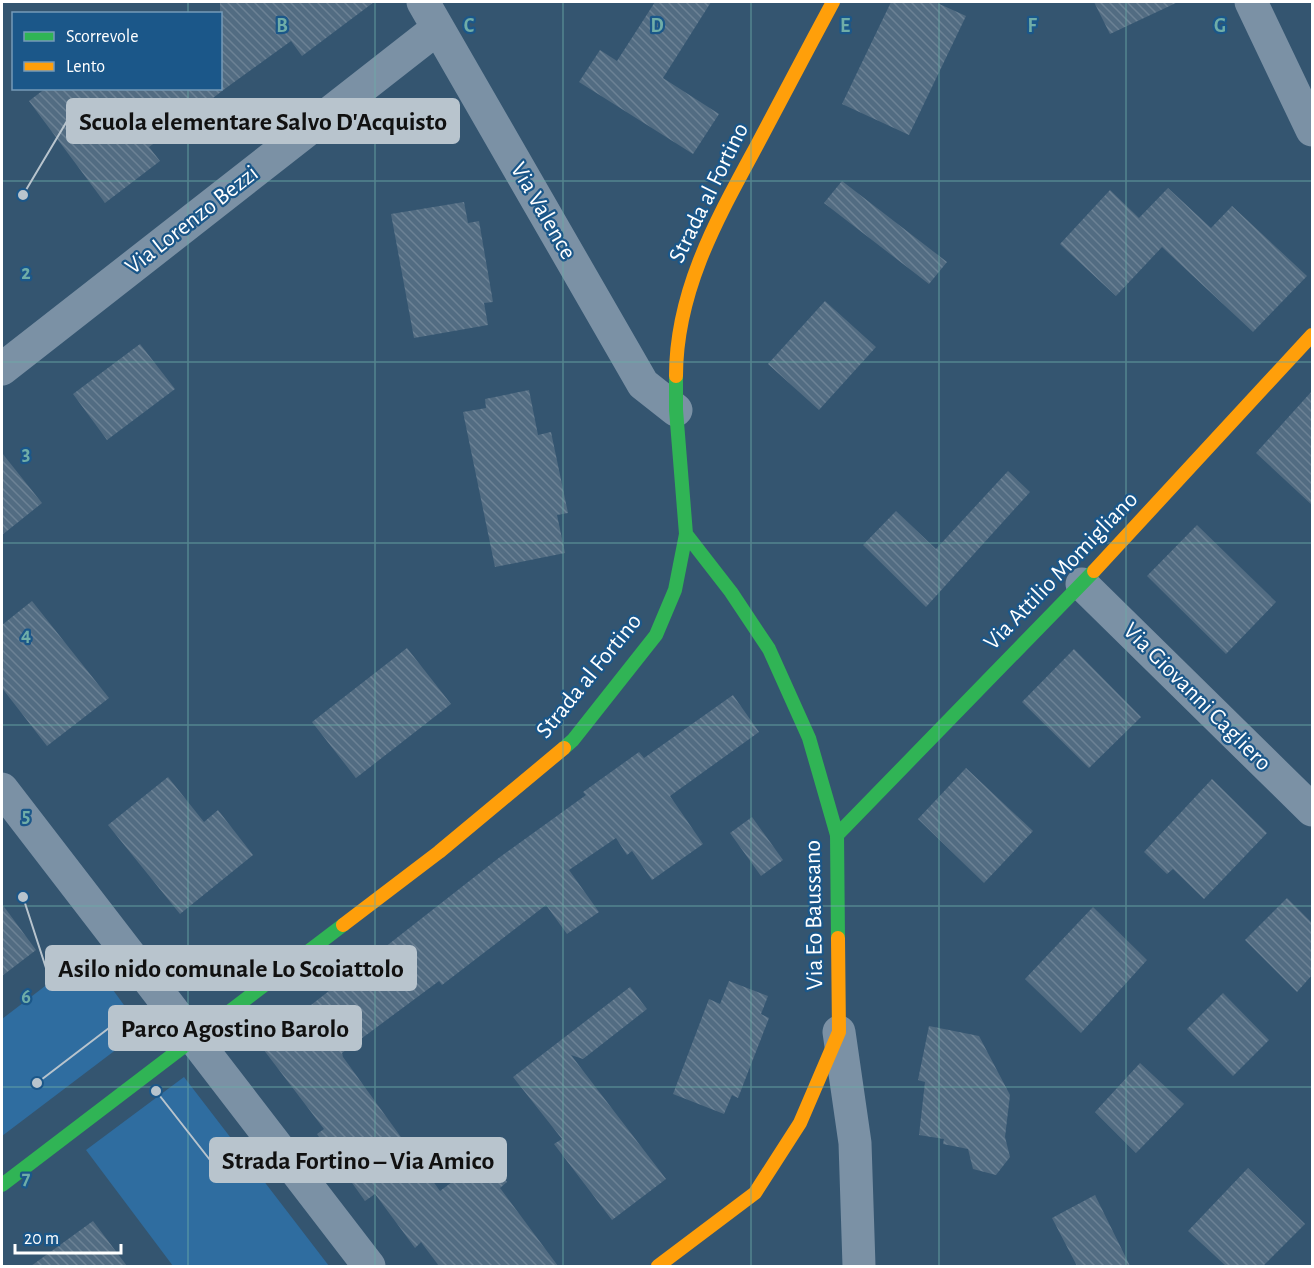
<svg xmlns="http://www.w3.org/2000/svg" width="1314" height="1268" font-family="'Alegreya Sans',sans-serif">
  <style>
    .park { fill: #2f6da0 }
    .building { fill: url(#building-back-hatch) }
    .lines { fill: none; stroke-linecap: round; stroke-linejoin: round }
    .street { stroke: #7b91a5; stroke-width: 33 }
    .fast { stroke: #30b455; stroke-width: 14 }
    .slow { stroke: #ff9f0a; stroke-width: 14 }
    .grid { fill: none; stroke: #6fada8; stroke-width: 1.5; stroke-opacity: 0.55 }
    .labels { text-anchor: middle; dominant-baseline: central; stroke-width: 4.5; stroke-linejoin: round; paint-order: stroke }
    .street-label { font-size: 24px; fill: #fff; stroke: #1b5789 }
    .grid-label { font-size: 20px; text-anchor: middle; font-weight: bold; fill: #6fada8; stroke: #1b5789; stroke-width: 4.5; stroke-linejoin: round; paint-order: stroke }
    .leader { fill: none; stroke: #b8c4cd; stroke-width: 2 }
    .callout-dot { fill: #b8c4cd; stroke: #1b5789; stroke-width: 2 }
    .callout { fill: #b8c4cd; stroke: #b8c4cd; stroke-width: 2 }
    .callout-label { font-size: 26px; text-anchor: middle; font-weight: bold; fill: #111 }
  </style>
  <defs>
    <pattern id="building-back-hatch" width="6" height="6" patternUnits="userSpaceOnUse" patternTransform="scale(1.5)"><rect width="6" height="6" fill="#526c82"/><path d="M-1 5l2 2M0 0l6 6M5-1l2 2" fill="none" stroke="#6c8295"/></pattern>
  </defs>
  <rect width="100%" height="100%" fill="#345570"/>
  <path class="park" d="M87 954 142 1030 2 1136V1019Z
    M184 1077 329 1266H173L86 1150Z"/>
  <path class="building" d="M220 2H374L302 56 291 41 226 88 149 147 160 161 105 203 29 101 46 88H220Z
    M655 2H711L663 78 719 114 693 154 579 82 600 50 617 61Z
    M891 2H935L966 16 909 135 842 104Z
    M1094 2H1178L1110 34Z
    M842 181 947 262 929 284 824 203Z
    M1168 188 1211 228 1232 206 1307 276 1253 332 1162 247 1116 296 1060 244 1110 190 1139 218Z
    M464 202 468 223 479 221 493 302 484 303 488 325 414 338 391 214Z
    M825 301 876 347 819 410 768 364Z
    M140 344 175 389 107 440 73 394Z
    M529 390 538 435 551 432 568 513 557 515 565 553 495 567 463 412 486 408 485 399Z
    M1312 391V505L1256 453Z
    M2 453 42 503 2 535Z
    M1008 471 1030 492 926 607 863 545 896 511 936 549Z
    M1197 525 1276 602 1226 654 1147 576Z
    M32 601 109 698 47 746 2 688V625Z
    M407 648 451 704 356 778 312 722Z
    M1074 649 1141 717 1089 768 1022 702Z
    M733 695 759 732 670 796 703 844 652 880 632 851 627 855 616 838 569 870 599 912 567 934 546 905 442 985 439 981 342 1053 343 1057 440 1191 488 1155 507 1182 500 1188 558 1266H439L421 1242 415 1248 375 1194 365 1201 317 1134 324 1129 260 1045 500 857 586 795 583 792 639 752 644 758Z
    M966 768 1033 831 984 883 918 819Z
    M168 777 204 822 218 810 253 855 180 914 108 825Z
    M1212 779 1267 833 1204 899 1173 869 1167 874 1144 852Z
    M752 817 783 860 761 876 730 833Z
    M1287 898 1312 923V975L1297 992 1245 940Z
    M2 904 36 950 2 976Z
    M1093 907 1147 960 1081 1033 1025 979Z
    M729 981 768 996 761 1014 769 1018 738 1098 732 1095 724 1114 673 1094 709 999 720 1004Z
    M630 987 647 1009 583 1059 571 1055 666 1179 612 1220 554 1144 562 1139 513 1077Z
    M1223 993 1269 1040 1233 1076 1187 1029Z
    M929 1026 979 1036 1010 1095 1005 1137 1010 1157 996 1175 973 1169 968 1149 943 1144 944 1139 919 1135 925 1082 918 1080Z
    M1140 1063 1184 1104 1136 1153 1095 1112Z
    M1248 1168 1305 1224 1263 1266H1226L1188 1231Z
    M1095 1195 1130 1266H1077L1052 1218Z
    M93 1221 127 1266H31Z"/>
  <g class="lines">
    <path class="street" d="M423 2 643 384 676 410
      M1251 2 1312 130
      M2 369 438 28
      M1082 584 1312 810
      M2 789 369 1266
      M839 1032 855 1143 859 1266"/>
    <path class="fast" d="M686 534 731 592 769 649 809 738 837 835 838 938
      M564 748 573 740 656 635 675 590 686 534 676 410V376
      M837 835 1094 571
      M2 1185 343 925"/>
    <path class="slow" d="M676 376C676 291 717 219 756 147 782 98 807 50 833 2
      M1094 571 1312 335
      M343 925 439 852 564 748
      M658 1266 755 1193 800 1123 839 1032 838 938"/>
  </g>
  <path class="grid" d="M188 2V14M375 2V1266M563 2V1266M751 2V1266M939 2V1266M1126 2V1266M188 88V1266M2 181H1312M2 362H1312M2 543H1312M2 725H1312M2 906H1312M2 1087H1312"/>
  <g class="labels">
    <g class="street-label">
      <text transform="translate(709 193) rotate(-64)">Strada al Fortino</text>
      <text transform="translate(543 211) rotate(60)">Via Valence</text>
      <text transform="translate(192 220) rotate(-38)">Via Lorenzo Bezzi</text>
      <text transform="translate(1061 571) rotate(-46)">Via Attilio Momigliano</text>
      <text transform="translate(589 676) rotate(-51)">Strada al Fortino</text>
      <text transform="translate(1197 697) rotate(45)">Via Giovanni Cagliero</text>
      <text transform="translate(814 915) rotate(-91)">Via Eo Baussano</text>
    </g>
  </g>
  <g class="grid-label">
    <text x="282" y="32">B</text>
    <text x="469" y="32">C</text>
    <text x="657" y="32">D</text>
    <text x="845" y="32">E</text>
    <text x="1032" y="32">F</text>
    <text x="1220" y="32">G</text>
    <text x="26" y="279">2</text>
    <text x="26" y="460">3</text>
    <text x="26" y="641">4</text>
    <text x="26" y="822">5</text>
    <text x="26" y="1003">6</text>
    <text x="26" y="1184">7</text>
  </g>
  <path class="leader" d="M23 195L67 121M23 897L46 968M37 1083L109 1028M156 1091L210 1160"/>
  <g class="callout-dot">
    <circle cx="23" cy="195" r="6"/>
    <circle cx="23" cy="897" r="6"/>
    <circle cx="37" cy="1083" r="6"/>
    <circle cx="156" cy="1091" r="6"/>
  </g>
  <g class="callout">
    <rect x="67" y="99" width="392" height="44" rx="6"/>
    <rect x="46" y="946" width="370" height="44" rx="6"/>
    <rect x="109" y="1006" width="252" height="44" rx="6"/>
    <rect x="210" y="1138" width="296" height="44" rx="6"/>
  </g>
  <g class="callout-label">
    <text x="263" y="130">Scuola elementare Salvo D'Acquisto</text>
    <text x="231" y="977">Asilo nido comunale Lo Scoiattolo</text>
    <text x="235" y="1037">Parco Agostino Barolo</text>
    <text x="358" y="1169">Strada Fortino – Via Amico</text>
  </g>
  <rect width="1314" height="1268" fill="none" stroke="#ffffff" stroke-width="6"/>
  <rect x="12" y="12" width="210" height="78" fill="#1b5789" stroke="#769ab8" stroke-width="1.5"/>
  <rect x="24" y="32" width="30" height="9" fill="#30b455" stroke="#769ab8" stroke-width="1.5"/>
  <text x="66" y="42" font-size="18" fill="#ffffff">Scorrevole</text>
  <rect x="24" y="62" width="30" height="9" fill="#ff9f0a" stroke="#769ab8" stroke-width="1.5"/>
  <text x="66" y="72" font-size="18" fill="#ffffff">Lento</text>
  <path d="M15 1244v9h106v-9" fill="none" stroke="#ffffff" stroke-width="3"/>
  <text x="24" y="1244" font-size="18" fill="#ffffff" stroke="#1b5789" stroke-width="4.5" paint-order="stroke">20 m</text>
</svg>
